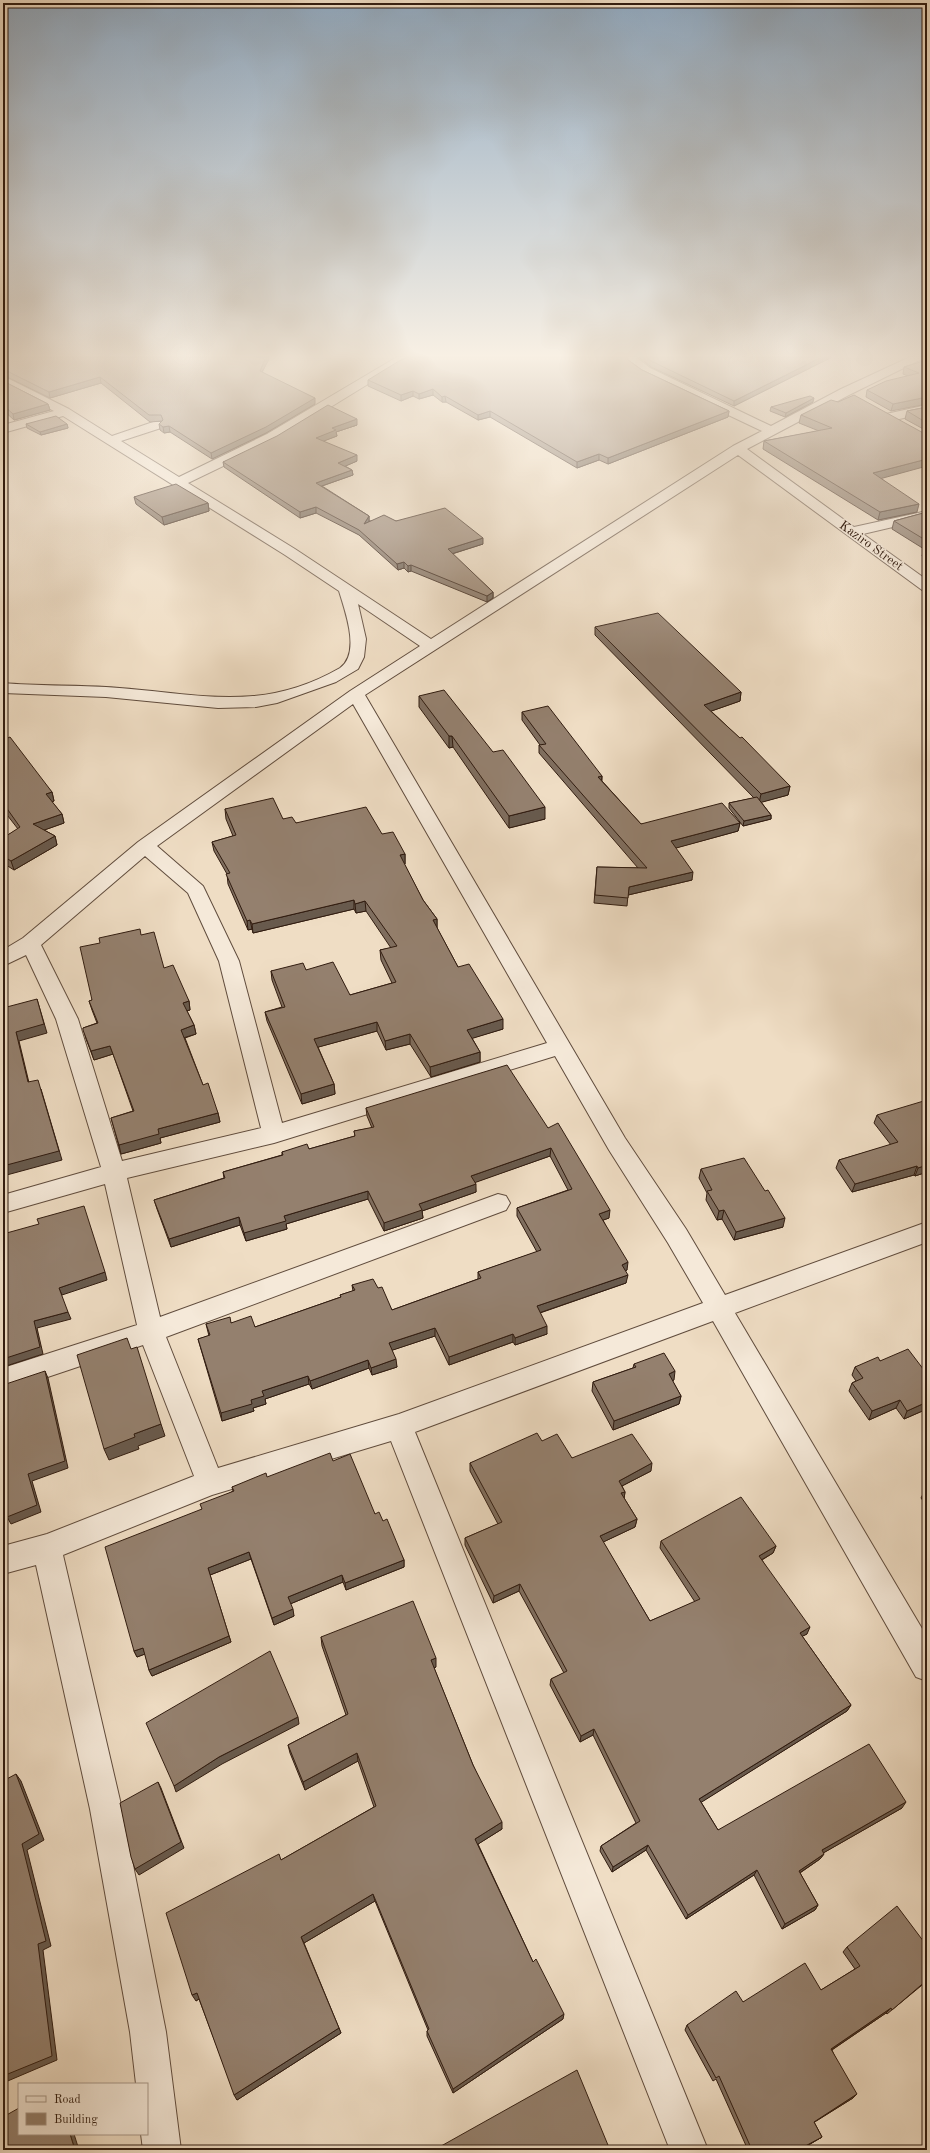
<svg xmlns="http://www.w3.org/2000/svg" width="930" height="2153" font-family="'Old Standard TT',serif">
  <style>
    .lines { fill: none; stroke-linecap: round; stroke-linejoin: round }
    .minor-casing { stroke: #604c3d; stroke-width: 2 }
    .minor { fill: #f5e9d9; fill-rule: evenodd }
    .wall { fill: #7f6e5f; stroke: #311c10 }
    .shaded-wall { fill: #685a4d; stroke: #311c10 }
    .building { fill: #94806e; stroke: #311c10 }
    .labels { text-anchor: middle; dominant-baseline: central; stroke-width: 3; stroke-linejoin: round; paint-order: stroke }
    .far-street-label { font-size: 13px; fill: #311c10; stroke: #f5e9d9 }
  </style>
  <rect width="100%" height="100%" fill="#efddc4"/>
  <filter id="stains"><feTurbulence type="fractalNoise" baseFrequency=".005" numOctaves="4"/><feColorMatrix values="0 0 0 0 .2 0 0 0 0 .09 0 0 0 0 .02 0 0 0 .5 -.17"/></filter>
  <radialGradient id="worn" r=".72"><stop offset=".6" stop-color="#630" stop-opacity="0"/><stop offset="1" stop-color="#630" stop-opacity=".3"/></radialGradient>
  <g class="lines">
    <defs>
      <path id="minor" d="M397 357H412L277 440 188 483 295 549 431 639 733 446 762 431 642 374 628 364 624 357H636L650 368 771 426 841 389 910 357H926L849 395 747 449 854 527 927 511V519L863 534 927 580V591L922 590 738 455 365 695 625 1138 686 1229 725 1295 927 1222V1242L735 1313 927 1637V1681L916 1677 713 1321 415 1432 708 2150H670L391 1441 212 1495 63 1555 122 1809 166 2032 181 2150H143L141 2134H147V2084H136L130 2032 90 1809 36 1565 3 1574V1546L47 1534 194 1476 143 1345 3 1392V1368L137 1325 105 1184 3 1213V1195L101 1167 56 1019 26 955 3 966V950L23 938 138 842 350 691 420 646 358 604 366 639 364 657 358 669 336 682 277 703 256 707 218 708 106 697 3 693V683C37 686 72 685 106 687 193 692 259 715 340 668 361 653 345 611 339 591L285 555 63 416 3 433V425L54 411 3 385V376L69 409 112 436 153 422H161L163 425 161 428 121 441 179 477 267 434ZM353 704 547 1043 282 1123 239 961 203 886 157 846ZM145 856 188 893 219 961 261 1128 122 1161 78 1019 41 945ZM555 1056 609 1150 668 1243 703 1303 399 1414 218 1468 166 1337 506 1210 510 1203 506 1196 498 1194 160 1317 127 1178 274 1143Z
        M927 405V413L890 421 884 417 886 414Z"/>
    </defs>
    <use href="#minor" class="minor-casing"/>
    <use href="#minor" class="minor"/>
  </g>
  <path class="wall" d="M3 357 269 359 262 372 315 404 266 433 212 459 170 432 164 433 160 430 159 424 162 421 150 422 101 383 50 398 3 375Z
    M639 357H832L734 406 651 367Z
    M628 360 642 370 729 411 728 417 608 464 599 460 577 468 490 417 478 420 446 402H442L433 395 419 399 413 396 401 401 368 386V380Z
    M927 360 891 411 866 397 867 390 908 376 903 374 904 367Z
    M3 381 48 404 50 410 14 420 3 410Z
    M813 402 785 417 770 411 771 407Z
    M927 407V431L905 419 907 411Z
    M801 415 927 435 881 478 917 512 878 520 763 449 764 441 819 431 799 423Z
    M26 424H67L68 428 41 435 27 428Z
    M357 425 336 432 337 436 323 441 357 461 345 466 352 470 353 475 322 486 369 516V521H396L483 544 452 554 493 592V598L487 602 411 571 408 572 404 568 398 570 359 535 316 513 300 518 224 467 223 462Z
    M134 497 208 503 209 511 164 525 136 504Z
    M927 512V559L922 556 924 549 892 529 894 521Z
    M595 627 741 692 740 701 711 711 790 786 788 795 761 802 771 815V819L743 826 729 808V803L754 798 595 635Z
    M419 696 493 752 545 819 509 828 453 747 449 748 419 707Z
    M522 712 602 776V781L641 824 740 823 738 831 675 848 692 880 628 895 627 906 594 903 597 867 638 868 539 753V745H540L522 720Z
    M3 740 52 792 54 801 52 802 62 814 64 823 44 830 55 836 57 845 14 870 3 863V838L18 829 4 811 3 806Z
    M225 809 283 819 296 823 382 834 405 854V864H404L423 900 437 919V928L458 967 503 1029 472 1038 480 1052V1062L431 1077 410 1044 386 1050 377 1031 318 1047 334 1084 335 1094 302 1104 267 1021 265 1012 282 1007 272 980 271 971 306 970 350 995 392 983 381 960 380 950 391 948 366 911 356 913 354 909 253 933 252 929 248 930 228 884 227 874 214 851 212 842 233 836 226 819Z
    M141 935 164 968 189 1001 190 1010 187 1011 194 1025 196 1034 185 1038 203 1085 218 1113 220 1122 160 1138 161 1143 121 1154 111 1118 133 1111 113 1054 94 1060 86 1039 83 1028 97 1023 92 1010 89 1001 92 1000Z
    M366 1108 548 1128 609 1218 603 1220 627 1270 625 1271 626 1283 540 1313 547 1334 515 1345 513 1342 449 1365 435 1336 392 1350 397 1367 372 1375 369 1368 312 1389 309 1384 265 1399 266 1404 253 1408 254 1411 222 1421 198 1339 209 1336 206 1324 231 1323 255 1327 341 1297 340 1295 353 1291 352 1285 378 1288 392 1310 478 1279V1272L537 1252 517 1216V1208L568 1190 550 1156 475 1182 476 1192 422 1211 423 1218 384 1231 368 1199 286 1224 287 1229 246 1241 240 1225 171 1247 157 1209 154 1200 224 1178 223 1172 282 1155V1152L309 1149 355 1136 354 1131 372 1128 367 1116Z
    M877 1115 927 1172 915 1176 914 1175 852 1192 836 1168 839 1160 891 1145 874 1123Z
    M701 1169 783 1227 734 1240 722 1219 717 1220 706 1200 707 1193 699 1178Z
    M880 1361 927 1374V1409L904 1419 896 1408 869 1420 849 1391 852 1383 856 1381 852 1375 855 1367Z
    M634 1364 674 1380H672L681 1396 679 1404 613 1430 592 1391 593 1382 633 1368Z
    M542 1441 572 1458 651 1471 622 1486 625 1492 624 1498 637 1519 635 1527 603 1542 650 1621 695 1602 660 1548 661 1541 776 1546 773 1553 762 1560 807 1634 802 1636 851 1705 847 1711 701 1802 718 1830 902 1808 823 1853 824 1854 820 1859 800 1873 818 1905 815 1910 782 1929 754 1875 686 1919 646 1850 612 1872 600 1851 601 1846 636 1823 593 1735 580 1742 550 1685 551 1679 564 1673 519 1591 493 1603 465 1545V1538L498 1524 470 1471V1463Z
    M333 1461 375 1514 383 1521 404 1560V1567L346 1590 343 1582 290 1604 294 1616 274 1625 251 1559 210 1575 231 1642 152 1676 149 1670 145 1654 137 1657 134 1651 202 1509 233 1491 232 1487Z
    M927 1489V1506L921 1498 925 1490Z
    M321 1637 436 1667 434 1668 473 1765 502 1829 478 1844 533 1962 563 2019 453 2093 427 2036V2031L428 2030 375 1901 304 1943 341 2033 237 2100 199 1999 196 2001 281 1860 374 1807 358 1761 305 1790 290 1753 288 1745 346 1715 322 1646Z
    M847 1947 927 1981 887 2014 886 2013 832 2050 853 2098 814 2122 822 2137 800 2150H748L716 2079 713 2081 685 2030 687 2025 743 2002 821 1990 855 1969 843 1952Z"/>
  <path class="shaded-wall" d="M266 357H269V359L260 376V371Z
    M822 357H832L734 406V401Z
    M100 377 101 383 50 398 49 392Z
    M433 389V395L419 399V394Z
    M413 391V396L401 401V395Z
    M445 396 446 402H442V397Z
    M927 397V404L891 411 893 404Z
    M315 398V404L266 433 212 459 211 453Z
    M814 398 813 402 785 417 786 413Z
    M48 404 50 410 14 420 13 414Z
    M490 411V417L478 420V415Z
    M729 411 728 417 608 464V458Z
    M357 419V425L336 432 337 436 316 444V438L332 428Z
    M67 424 68 428 41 435 40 432Z
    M169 426 170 432 164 433 163 427Z
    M599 454V460L577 468V462Z
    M357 455V461L339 469 338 463Z
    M927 459V466L872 481 873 473Z
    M352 470 353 475 316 488V483Z
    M208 503 209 511 164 525 162 517Z
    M919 504 917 512 878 520 880 512Z
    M316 507V513L300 518V512Z
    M369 516V522L364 524Z
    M483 538V544L448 555V549Z
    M404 562V568L398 570 397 564Z
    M411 565V571L408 572V566Z
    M493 592V598L487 602V596Z
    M741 692 740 701 703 714 704 705Z
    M449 736H452L453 747 449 748Z
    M602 776 601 784 598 777Z
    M790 786 788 795 759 803 761 794Z
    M52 792 54 801 49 803 46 794Z
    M545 807V819L509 828V816Z
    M62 814 64 823 36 833 33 824Z
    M771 815V819L743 826 744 821Z
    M740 823 738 831 669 850 671 841Z
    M55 836 57 845 14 870 11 861Z
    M405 854V864L400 865V855Z
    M693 872 692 880 628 895 629 887Z
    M354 900V909L253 933 252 924Z
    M365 901 366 911 356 913 355 904Z
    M437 919V929L433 920Z
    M250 920 252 929 248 930 247 921Z
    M37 999 47 1033 19 1041 31 1091 28 1082 16 1032Z
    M189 1001 190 1010 185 1011 183 1003Z
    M503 1019V1029L467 1040V1030Z
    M377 1022V1031L315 1048 314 1039Z
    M194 1025 196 1034 183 1038 181 1030Z
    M410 1034V1044L386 1050 385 1041Z
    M110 1046 113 1054 94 1060 91 1051Z
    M480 1052V1062L431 1077 430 1067Z
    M334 1084 335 1094 302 1104 301 1094Z
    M41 1089 62 1160 3 1176V1166Z
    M218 1113 220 1122 160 1138 161 1143 121 1154 119 1145 158 1129Z
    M551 1148 550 1156 471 1184V1176Z
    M927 1165V1172L915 1176 918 1168Z
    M917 1166 914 1175 852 1192 855 1184Z
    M476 1184V1192L422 1211 423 1218 384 1231V1223L419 1204Z
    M368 1191V1199L286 1224 287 1229 246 1241 244 1233 284 1216Z
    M610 1210 609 1218 598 1222 599 1214Z
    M724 1210 722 1219 717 1220 719 1211Z
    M239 1217 240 1225 171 1247 169 1239Z
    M785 1218 783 1227 734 1240 736 1232Z
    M628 1262 627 1270 621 1273 622 1265Z
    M105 1272 107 1280 62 1295 59 1288Z
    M628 1275 626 1283 536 1314 537 1306Z
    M68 1312 71 1319 37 1328 43 1354 3 1367V1359L34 1321Z
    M547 1326V1334L515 1345V1338Z
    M435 1328V1336L390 1351 389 1343Z
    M513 1334V1342L449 1365V1357Z
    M396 1359 397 1367 372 1375 371 1368Z
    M368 1360 369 1368 312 1389 310 1381Z
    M45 1371 48 1378 68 1468 32 1481 41 1512 11 1524 7 1517 28 1474Z
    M675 1371 674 1380 667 1383 669 1374Z
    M308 1376 309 1384 265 1399 266 1404 253 1408 254 1411 222 1421 221 1413 251 1400 262 1391Z
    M681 1396 679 1404 613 1430 614 1421Z
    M900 1400 896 1408 869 1420 872 1411Z
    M927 1402V1409L904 1419 907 1411Z
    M161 1424 165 1436 138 1446 139 1449 109 1460 104 1449 134 1434Z
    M652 1463 651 1471 618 1488 619 1481Z
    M625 1492 624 1499 621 1493Z
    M637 1519 635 1527 599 1544 600 1536Z
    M776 1546 773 1553 756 1563 759 1556Z
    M249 1552 251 1559 210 1575 208 1568Z
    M404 1560V1567L346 1590 345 1583Z
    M342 1575 343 1582 290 1604 288 1597Z
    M520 1584 519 1591 493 1603 494 1596Z
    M293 1609 294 1616 274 1625 272 1618Z
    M810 1627 807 1634 797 1639 800 1633Z
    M229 1636 231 1642 152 1676 149 1670Z
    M143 1648 145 1654 137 1657 134 1651Z
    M436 1658V1667L431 1669V1660Z
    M851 1705 847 1711 697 1805 699 1799Z
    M298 1717 299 1724 222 1764 176 1792 174 1786 219 1757Z
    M594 1729 593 1735 580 1742 581 1736Z
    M357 1753 358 1761 305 1790 303 1782Z
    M16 1774 21 1781 44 1840 27 1850 51 1946 43 1950 57 2060 3 2083V2076L22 1844Z
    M158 1782 161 1788 184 1848 139 1875 135 1869Z
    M906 1802 902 1808 818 1856 822 1850Z
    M502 1822V1829L475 1846V1839Z
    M648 1845 646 1850 612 1872 613 1867Z
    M824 1854 820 1859 795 1876 799 1871Z
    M757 1870 754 1875 686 1919 688 1915Z
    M373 1894 375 1901 304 1943 301 1937Z
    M818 1905 815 1910 782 1929 785 1924Z
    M197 1993 200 1998 196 2001 192 1995Z
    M891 2008 886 2013 827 2053 831 2049Z
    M564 2014 563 2019 453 2093V2089Z
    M339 2028 341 2033 237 2100 234 2095Z
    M857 2094 853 2098 810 2125 814 2122Z
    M70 2134H74L79 2150H75Z
    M822 2137 800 2150H798Z"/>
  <path class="building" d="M3 357H266L260 371 315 398 266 427 211 453 169 426 163 427 159 424 163 420 161 415H149L100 377 49 392 3 369Z
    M407 357H627L628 360 642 370 729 411 608 458 599 454 577 462 490 411 478 415 445 396 442 397 433 389 419 394 413 391 401 395 368 380 399 361Z
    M646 357H822L734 401 651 361Z
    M927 360V397L893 404 867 390 886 381 919 373 904 367Z
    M3 381 48 404 13 414 3 405Z
    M854 395 927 435V459L873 473 919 504 880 512 764 441 832 428 801 415 831 400 838 402Z
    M810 396 814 398 786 413 771 407Z
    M328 405 357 419 332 428 336 430 316 438 357 455 338 463 352 470 316 483 369 516 364 524 384 515 396 521 445 508 483 538 448 549 493 592 487 596 411 565 408 566 404 562 397 564 359 530 316 507 300 512 223 462 277 436Z
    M927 407V423L907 411Z
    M56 416 67 424 40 432 26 424Z
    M176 484 208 503 162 517 134 497Z
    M927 512V541L894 521Z
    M927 543V550L924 548Z
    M658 613 741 692 704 705 740 738 742 737 790 786 761 794 595 627Z
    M444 690 493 752 503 750 545 807 509 816 452 736H449L419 696Z
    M548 706 602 776 598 777 641 824 722 803 740 823 671 841 693 872 629 887 628 898 595 895 597 867 647 868 539 745 546 744 522 712Z
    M10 737 52 792 46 794 62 814 33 824 55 836 11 861 3 856V838L20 827 3 803V801H4L3 799V740Z
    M757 797 771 815 744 821 729 803Z
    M273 798 283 819 292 817 296 823 366 807 382 834 393 832 405 854 400 855 423 900 437 919 433 920 458 967 469 964 503 1019 467 1030 480 1052 430 1067 410 1034 385 1041 377 1022 314 1039 334 1084 301 1094 265 1012 285 1007 271 971 303 963 306 970 333 962 350 995 396 982 380 950 397 946 365 901 355 904 354 900 252 924 250 920 247 921 226 874 230 873 212 842 236 835 225 809Z
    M140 929 141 935 154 932 164 968 173 965 189 1001 183 1003 194 1025 181 1030 203 1085 208 1083 218 1113 158 1129 159 1134 119 1145 111 1118 134 1111 110 1046 91 1051 83 1030V1028L98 1023 89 1001 92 1000 80 947 100 943 99 938Z
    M37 999 44 1024 16 1032 28 1082 38 1080 59 1151 3 1166V1008Z
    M507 1065 548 1128 558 1123 610 1210 599 1214 628 1262 622 1265 628 1275 537 1306 547 1326 515 1338 513 1334 449 1357 435 1328 389 1343 396 1359 371 1368 368 1360 310 1381 308 1376 262 1391 264 1396 251 1400 252 1404 221 1413 198 1339 210 1335 206 1324 230 1317 231 1323 251 1316 255 1327 341 1297 340 1295 355 1290 352 1285 373 1279 378 1288 382 1287 392 1310 481 1278 478 1272 541 1250 517 1208 572 1189 551 1148 471 1176 476 1184 419 1204 422 1210 384 1223 368 1191 284 1216 286 1221 244 1233 239 1217 169 1239 154 1200 225 1178 223 1172 283 1155 282 1152 307 1144 309 1149 355 1136 354 1131 374 1127 366 1108Z
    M927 1100V1165L918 1168 917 1166 855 1184 839 1160 898 1142 877 1115Z
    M744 1158 765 1191 768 1190 785 1218 736 1232 724 1210 719 1211 707 1191 712 1190 701 1169Z
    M84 1206 105 1272 59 1288 68 1312 34 1321 40 1347 3 1359V1234L39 1224 37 1219Z
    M127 1338 131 1349 137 1347 161 1424 134 1434 135 1437 104 1449 77 1355Z
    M908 1349 927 1374V1402L907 1411 900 1400 872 1411 852 1383 863 1378 855 1367 878 1357 880 1361Z
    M664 1353 675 1371 669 1374 681 1396 614 1421 593 1382 636 1367 634 1364Z
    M45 1371 65 1461 28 1474 37 1505 7 1517 3 1503V1385Z
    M537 1433 542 1441 557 1434 572 1458 632 1434 652 1463 619 1481 625 1492 621 1493 637 1519 600 1536 650 1621 700 1599 661 1541 741 1497 776 1546 759 1556 810 1627 800 1633 851 1705 699 1799 718 1830 869 1744 906 1802 822 1850 824 1854 799 1871 818 1905 785 1924 757 1870 688 1915 648 1845 613 1867 601 1846 640 1821 594 1729 581 1736 551 1679 567 1671 520 1584 494 1596 465 1538 502 1522 470 1463Z
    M330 1453 333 1461 350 1454 375 1514 379 1512 383 1521 387 1519 404 1560 345 1583 342 1575 288 1597 293 1609 272 1618 249 1552 208 1568 229 1636 149 1670 143 1648 134 1651 105 1547 202 1509 200 1504 234 1491 232 1487 266 1473 267 1477Z
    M413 1601 436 1658 431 1660 473 1765 502 1822 475 1839 533 1962 536 1959 564 2014 453 2089 427 2031 429 2029 373 1894 301 1937 339 2028 234 2095 197 1993 192 1995 166 1913 279 1854 281 1860 376 1806 357 1753 303 1782 288 1745 348 1714 321 1637Z
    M270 1651 298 1717 219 1757 174 1786 146 1723Z
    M16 1774 39 1834 22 1844 46 1941 38 1944 52 2056 3 2076V1781Z
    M158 1782 181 1842 135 1869 131 1857 120 1803Z
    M897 1906 927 1946V1980L892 2010 891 2008 831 2049 857 2094 814 2122 822 2137 798 2150H752L719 2076 716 2078 687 2025 736 1991 743 2002 805 1963 821 1990 860 1966 847 1947Z
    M577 2070 610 2150H434Z
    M19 2108V2134H70L75 2150H3V2117Z"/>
  <linearGradient id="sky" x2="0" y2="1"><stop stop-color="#91aac1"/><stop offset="0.54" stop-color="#f8f0e4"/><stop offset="1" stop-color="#f8f0e4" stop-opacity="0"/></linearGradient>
  <rect width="930" height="659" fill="url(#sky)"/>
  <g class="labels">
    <g class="far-street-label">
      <text transform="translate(871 546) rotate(36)">Kaziro Street</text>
    </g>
  </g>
  <rect width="930" height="2153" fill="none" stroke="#efddc4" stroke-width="16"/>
  <rect x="4" y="4" width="922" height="2145" fill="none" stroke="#311c10" stroke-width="2"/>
  <rect x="8" y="8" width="914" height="2137" fill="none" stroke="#311c10"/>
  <rect x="18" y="2083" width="130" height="52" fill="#f5e9d9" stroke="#a79789"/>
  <rect x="26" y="2096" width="20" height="6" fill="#f5e9d9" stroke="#a79789"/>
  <text x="54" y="2103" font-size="12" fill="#311c10">Road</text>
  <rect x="26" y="2113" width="20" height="12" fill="#94806e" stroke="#a79789"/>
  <text x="54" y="2123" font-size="12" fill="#311c10">Building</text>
  <rect width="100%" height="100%" filter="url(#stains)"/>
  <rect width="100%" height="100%" fill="url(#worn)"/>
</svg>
